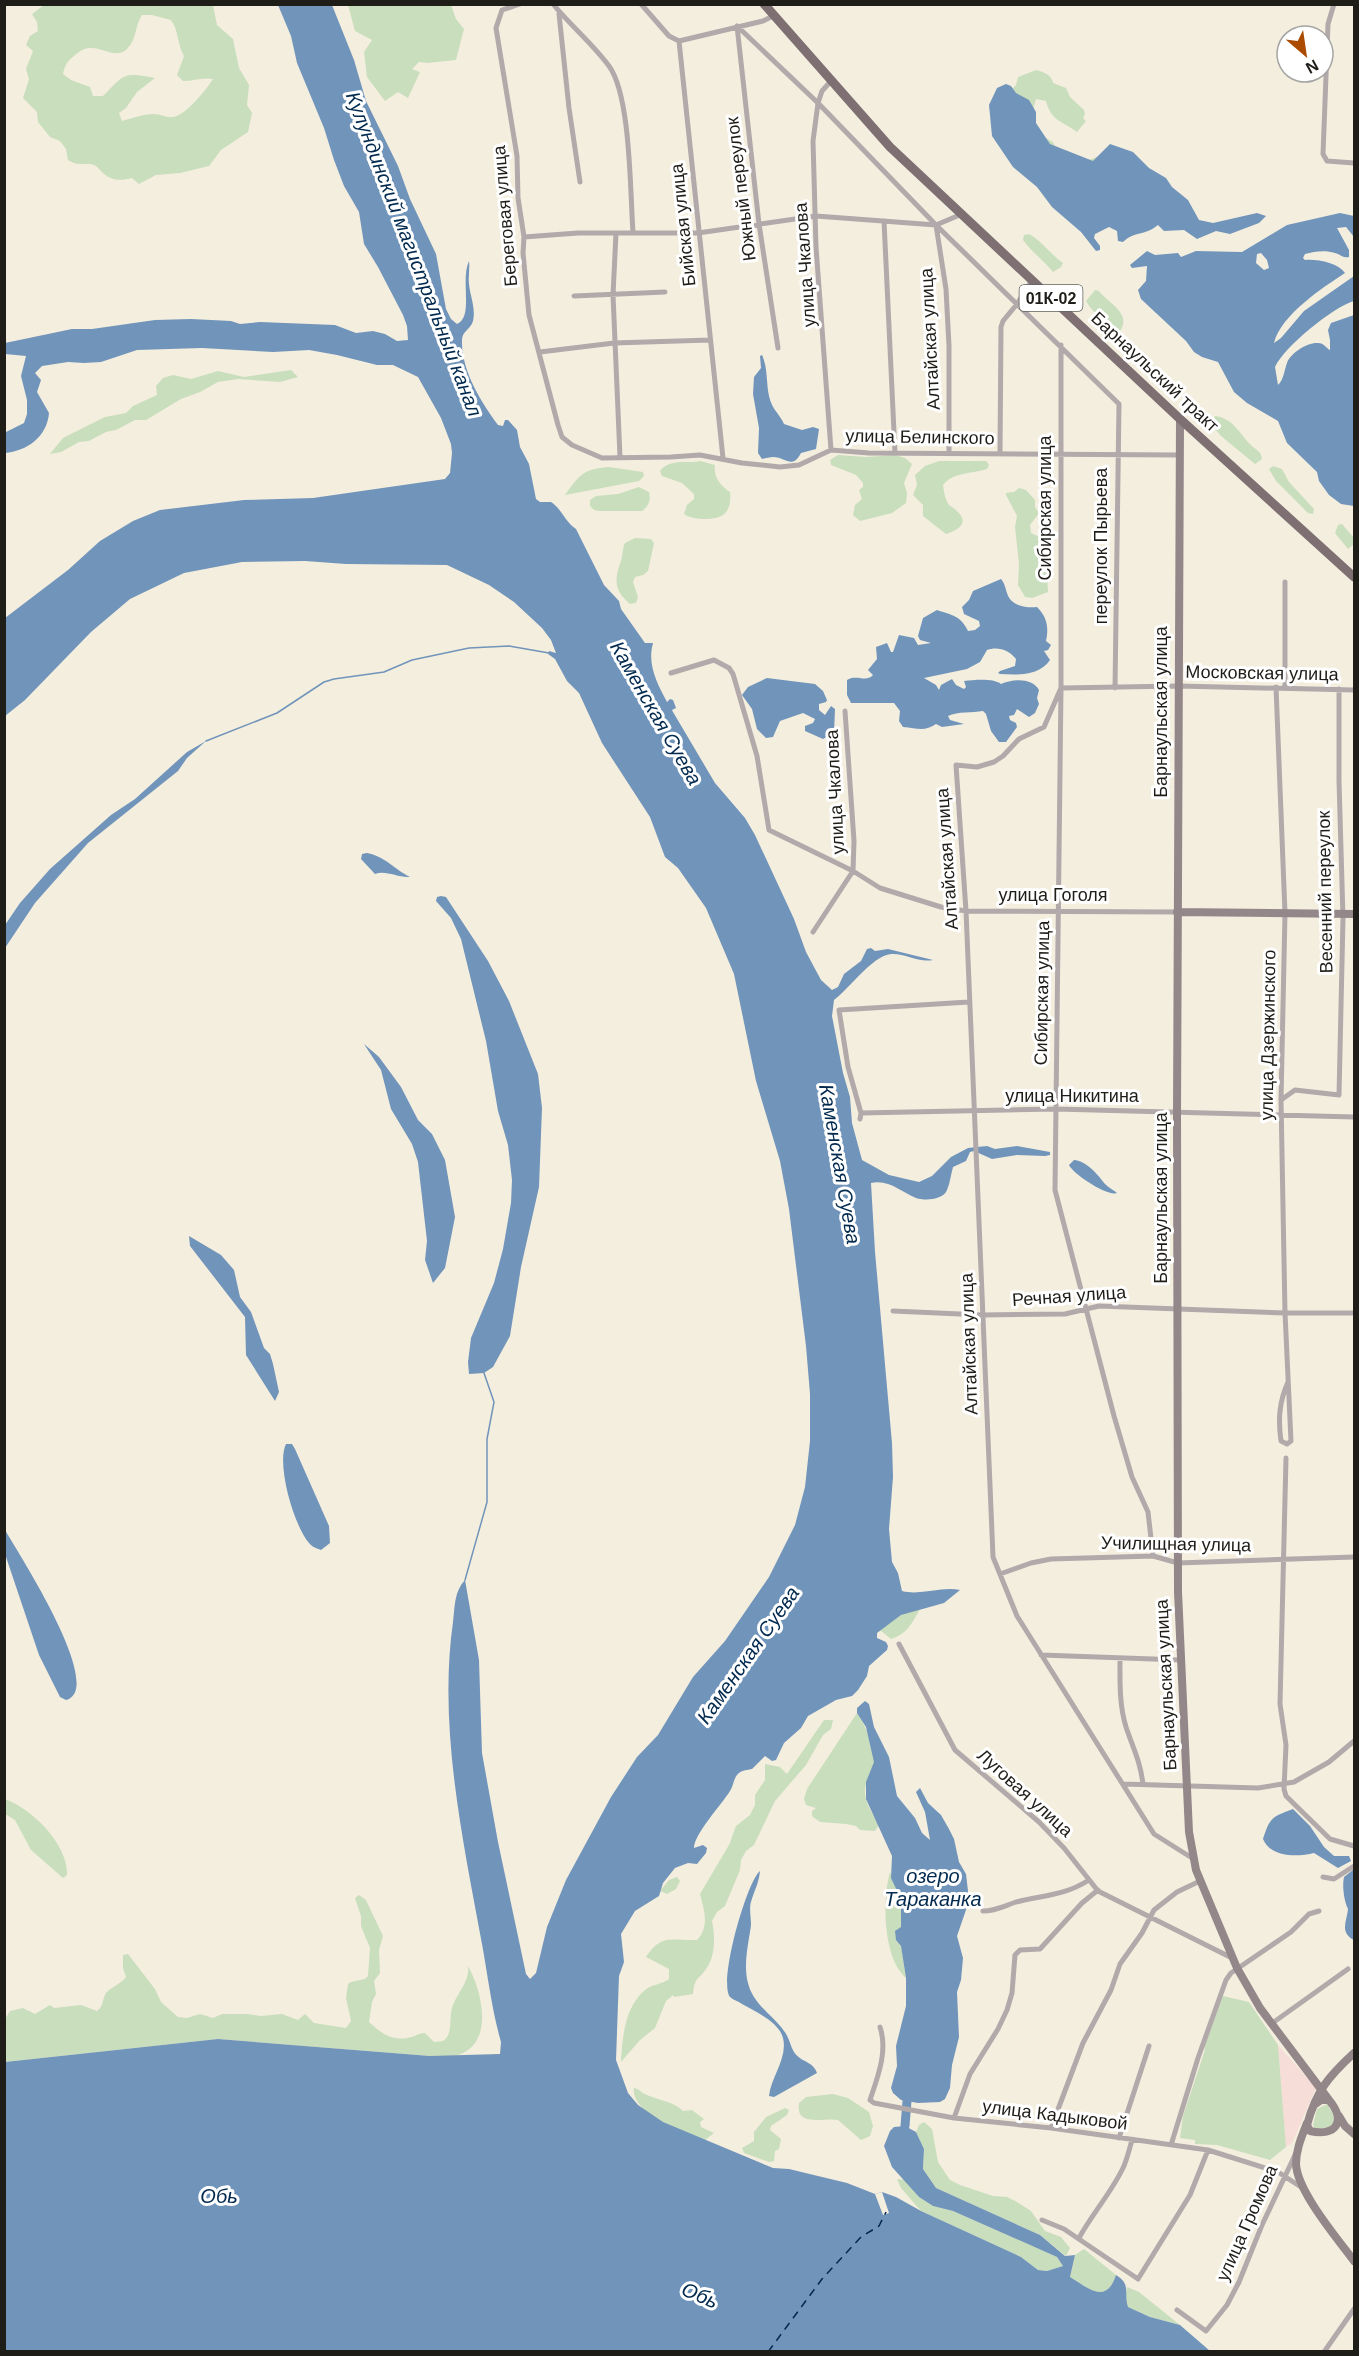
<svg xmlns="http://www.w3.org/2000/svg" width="1359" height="2356" font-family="Arial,sans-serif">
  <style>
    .education { fill: #f7ddd8 }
    .green { fill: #c9debc; fill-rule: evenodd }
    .water { fill: #7194ba; fill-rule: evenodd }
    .pier { fill: #f4eedf }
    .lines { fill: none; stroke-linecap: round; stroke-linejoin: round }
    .stream { stroke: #7194ba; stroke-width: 1.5 }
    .river { stroke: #7194ba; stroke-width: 9 }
    .ferry { stroke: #022a4f; stroke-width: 1.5; stroke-dasharray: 8 6; stroke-linecap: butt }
    .street { stroke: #b1a9aa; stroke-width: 5 }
    .secondary { stroke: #938789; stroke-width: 8 }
    .primary { stroke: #7d6f72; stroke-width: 9 }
    .labels { text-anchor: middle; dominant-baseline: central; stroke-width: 6; stroke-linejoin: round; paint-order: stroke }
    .shield { fill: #fff; stroke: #62615d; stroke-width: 1.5 }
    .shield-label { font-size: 16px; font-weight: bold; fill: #1f1d18 }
    .street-label { font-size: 18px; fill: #1f1d18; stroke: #fff }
    .water-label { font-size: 20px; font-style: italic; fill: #022a4f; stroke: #fff }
  </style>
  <rect width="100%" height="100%" fill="#f4eedf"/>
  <path class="education" d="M1278 2045 1316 2088 1292 2143 1286 2147Z"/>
  <path class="green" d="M44 5H213L217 25 233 39 239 68 249 85 247 105 252 113 248 132 221 150 209 166 180 173 156 175 139 184 132 178C121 181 112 181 103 173 100 171 99 168 96 166 86 161 81 168 68 160L66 149 60 141 50 137 38 122 37 112 23 98 29 79 26 69 33 51 26 45 30 36 38 31 37 22 32 14ZM142 15H152L171 20C179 31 177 44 184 56L177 75 183 81C194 81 202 77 213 79 206 90 185 116 173 117 166 118 161 114 154 114 143 114 133 118 122 121L119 113 126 108 137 92 155 78C123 72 125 74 103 96H93L90 87 71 80 63 74C65 64 68 61 75 55 95 36 112 63 127 49 137 39 135 25 142 15Z
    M348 5H451L456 19 464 29 456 60 427 63 419 62 412 69 420 72 408 98 398 92 385 101 367 77 364 52 372 40 355 31Z
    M1036 70C1044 72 1052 75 1053 83L1066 88 1070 97 1084 110 1085 114 1083 118 1086 121 1077 132C1062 121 1051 121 1046 101L1036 99 1032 113 1040 135 1053 142 1057 150 1089 160 1102 155 1108 207 1000 101 1016 85 1018 77Z
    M1029 234C1043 242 1050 254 1063 263L1061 267 1053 272C1043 260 1032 252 1023 240L1024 235Z
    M1095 290 1099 291C1109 304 1132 313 1120 331 1108 324 1093 314 1086 301Z
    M291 370 298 377 280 382 238 379 218 382 200 392 181 399 146 420H135L116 430 106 432 89 441 79 442 61 452 50 454 63 438 105 417 126 413 133 406 157 395 156 386 163 378 173 375 191 379 218 371 244 377Z
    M1215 416C1233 418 1239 433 1250 444 1255 450 1261 450 1262 459L1255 464 1221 436 1211 424Z
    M838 455 866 457 895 455 905 458 912 464 904 483 907 493 906 503 892 513 860 521 853 515 855 505 862 499 859 490 863 487V483L856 475 831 465 830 460Z
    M700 461 715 465C713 477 721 486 730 492 731 500 730 510 723 515 714 521 692 520 684 514L687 505 694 499V494L682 483 662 476 660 471C670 458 686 464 700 461Z
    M939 461H986L989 465 987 469C972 474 953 472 943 485 944 491 945 500 949 505 951 507 954 508 957 511 970 523 958 530 946 534L923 516V505L913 495 917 485 915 475 925 466Z
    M1273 466 1282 469 1289 482 1314 509 1313 514 1308 513 1276 481 1269 469Z
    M609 467 643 472 644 476 639 481 565 495C579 476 582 469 609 467Z
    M639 487 649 492C651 500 649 506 642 511H599L594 510 590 506V500L596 496 618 494Z
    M1019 488 1026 490 1035 500V507L1039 513 1030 525 1031 533 1042 538 1046 558 1048 592 1032 598 1025 597 1018 585 1019 564 1015 527 1017 516 1006 495V493L1014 492Z
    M1342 524 1354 538V544L1348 549 1335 533 1338 525Z
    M635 538 651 539 654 543 648 571 643 575 635 577 633 582 638 597 636 603 630 604C614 591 614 579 621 561 623 555 622 549 625 543Z
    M915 1609H920C913 1622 906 1635 891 1639L880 1630 901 1615Z
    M857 1713C865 1723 878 1755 874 1767 870 1777 864 1783 865 1794 866 1805 874 1816 879 1825L875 1831 860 1830 856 1826 846 1824 820 1822 812 1816V1811L816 1808 806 1805 804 1799 807 1789Z
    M824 1720H833L831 1729 823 1735 806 1765 775 1801 754 1845 746 1851 741 1860 740 1870 725 1906 717 1912 712 1921C715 1936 716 1955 706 1969 698 1981 695 1976 693 1994L674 1997 673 1995 666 2001 655 2028 640 2040 621 2062C622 2039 625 2007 644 1991 651 1984 661 1985 669 1979V1969L646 1957C662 1933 672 1941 697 1940 710 1926 704 1910 700 1894L729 1845 736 1826 750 1815 755 1805V1795L765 1780V1764L780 1767 787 1774Z
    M5 1799C32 1809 68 1844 67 1875L63 1878 31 1850 15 1820 5 1814Z
    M890 1872 901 1899V1928L896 1932V1940L901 1945 906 1978C883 1958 882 1901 890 1872Z
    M677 1877 680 1881 676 1889 667 1894 660 1891 669 1880Z
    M359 1895 366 1900 383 1936 379 1950 380 1973 374 1981 376 1994 372 2002 369 2022C382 2034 393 2042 411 2037 417 2036 418 2033 425 2033L434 2042 443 2041C454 2034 448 2017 453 2005 458 1992 470 1981 468 1966 481 1989 494 2038 463 2053 454 2058 440 2056 430 2056L218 2039 5 2062V2019L10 2011 23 2008 35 2014 50 2005 54 2008 81 2005 97 2011C104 2006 102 1999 106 1993 111 1987 121 1984 126 1977L123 1968V1955L128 1954 155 1989 161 2002 178 2017 187 2018 200 2014 213 2018 222 2014H248L261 2016 282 2014 298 2020 305 2014 314 2023 346 2028 351 2021 346 1998 348 1984 351 1982 365 1979 368 1976 370 1948 361 1926V1916L355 1898Z
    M1223 1996 1249 2002 1278 2045 1286 2147 1270 2160 1217 2145 1195 2144V2140L1180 2138 1183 2116 1205 2050 1204 2047Z
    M634 2088C640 2089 641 2093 647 2095 658 2100 675 2102 683 2111L692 2110 704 2119 700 2122 701 2127 714 2133 705 2140C686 2132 630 2114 634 2088Z
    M833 2094 848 2098 869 2112 873 2126 870 2136 861 2140 838 2120C825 2117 795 2128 799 2103L806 2097Z
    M1327 2104 1332 2112 1335 2123 1332 2127 1315 2129 1313 2125 1317 2109Z
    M785 2108 789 2110 787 2115 771 2126 770 2130 781 2139 779 2149 775 2151 774 2161 769 2162 744 2153 742 2148 754 2141V2132L766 2117Z
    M924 2122 932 2129 938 2162 950 2180 960 2185 993 2196 1007 2197 1017 2202 1031 2211 1045 2231 1061 2237 1070 2248 1066 2256 1040 2235 936 2188 923 2169 924 2149 916 2132 919 2125Z
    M897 2179 905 2180 919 2197 933 2206 953 2211 1057 2257 1063 2266 1047 2271 1038 2270 1021 2257 921 2211 901 2188Z
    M1084 2249 1116 2275C1106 2306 1087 2287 1070 2277L1075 2255Z
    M1127 2287 1139 2292 1180 2325 1150 2317 1128 2307 1125 2299Z"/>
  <path class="water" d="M278 5H332L354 60 366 101 398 166 410 199 436 254 446 309 451 319 457 324C474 317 460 280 469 261 470 269 468 276 469 284 470 296 476 308 473 321 471 329 462 331 462 340 461 370 481 402 498 425L503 426 505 420H508L517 430 520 447 529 464 536 499 540 502H551C562 509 565 522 576 529L604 585 619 601 621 609 645 643H653C647 665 657 683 667 702L670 699 673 700 676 708 672 710 673 712 715 783 745 818 755 835 794 919 806 952 821 980 832 990 838 987 844 974 861 961 867 949 871 948 875 951 888 949 933 960C918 963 905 953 891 954 872 956 850 988 834 1000L832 1016 843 1073 850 1097 852 1123 862 1160 889 1175 919 1182 932 1176 951 1157 968 1148 987 1146 995 1149 1017 1146 1050 1152V1155L1045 1156 1017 1155 992 1159 974 1151 970 1152 966 1161 953 1167C951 1174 950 1183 947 1190 943 1200 925 1201 916 1198 901 1192 889 1179 871 1183L875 1252 892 1443 893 1477 889 1529 892 1562 898 1573 902 1591C921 1596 941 1586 960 1590L944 1603 901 1615 877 1633V1638L886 1642 888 1646 887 1650 869 1666 867 1676 858 1690 852 1696 836 1700 808 1716 801 1728 784 1743 776 1760 772 1761 765 1756 752 1769C747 1770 743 1770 739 1773 733 1778 734 1785 730 1791 722 1804 694 1834 694 1848L703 1845 707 1848 706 1853 697 1864 688 1863 675 1868 663 1883 659 1896 635 1911 621 1934 624 1962 619 1976 616 2060 628 2093 638 2105 663 2122 773 2168 789 2169 847 2183 875 2194 882 2192 896 2197 921 2211 1021 2257 1038 2270 1047 2271 1063 2266 1057 2257 953 2211 933 2206 919 2197 892 2167 884 2146 890 2131 894 2127 905 2126 916 2132 924 2149 923 2169 936 2188 1040 2235 1065 2256 1075 2255 1070 2277C1087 2287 1106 2306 1116 2275 1132 2285 1123 2292 1128 2307L1150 2317 1180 2325 1210 2351H5V2062L218 2039 430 2056 500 2054 501 2042C492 2011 488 1977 482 1944 463 1840 438 1728 453 1622 455 1606 454 1592 465 1580L479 1660 482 1753 498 1842 526 1974 530 1979 536 1973 547 1927 566 1880 611 1797 637 1757 658 1735 693 1677 725 1641 769 1577 795 1525 805 1487 810 1441V1394L806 1346 789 1209 780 1161 756 1081 734 974 706 908 678 868 665 857 650 817 602 743 579 693 567 681 555 659 548 654 549 651 556 653 551 640 542 628 514 602 489 585 447 565 346 564 305 561 242 562 184 573 130 599 91 632 25 700 5 716V618L68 570 100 541 133 521 160 510 244 500 313 498 445 479 450 473 452 453 451 444 441 418 418 377 393 365H377L337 355 309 350 273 352 202 348 137 350 101 362 84 363 68 362 42 366 35 373 41 380 37 392 49 413C47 437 27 451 5 453L4 433 24 423 27 414V400L21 376 26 356 5 354V343L72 329H92L155 320 191 319 231 321 240 324 260 322 335 325 356 333 373 331 385 334 397 341 408 340 407 326 403 315 378 267 364 244 359 212 344 186 334 160 324 128 297 63 291 36Z
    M1006 84 1011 86 1016 93 1029 100 1036 112V123L1050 144 1093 161 1110 144 1133 152 1149 168 1166 178 1172 187 1188 200 1199 220 1213 223 1257 213 1266 216 1259 223 1230 234 1216 231 1197 239 1184 230 1164 231 1158 225C1143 237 1136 230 1123 242L1118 241 1117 231 1109 227 1095 234 1094 238 1100 246V250L1096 251 1081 232 1052 207 1037 187 1013 167 992 136 989 105 997 88Z
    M1340 213 1354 216V237L1346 227 1337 228 1349 250V257C1342 258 1342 255 1335 253 1326 250 1315 251 1305 254L1303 258 1305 260C1318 259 1338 263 1345 273 1322 288 1281 315 1274 343L1281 338 1304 311 1354 276V301C1333 307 1284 347 1275 367L1278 385C1284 379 1284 371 1287 363 1290 353 1308 342 1318 343 1324 343 1326 348 1330 350V340L1328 330 1331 323 1354 315V506L1341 504 1329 495 1319 481 1317 472 1287 443 1278 421 1247 403 1234 392 1218 362 1202 357 1194 352 1186 341 1141 299 1138 290 1146 281 1147 266 1132 268 1130 265 1147 251 1155 255 1178 253 1181 257 1196 251 1242 252 1287 225ZM1261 253 1267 260 1269 268 1264 270 1256 263 1257 254Z
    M762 355C768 368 766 382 769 396 772 410 780 414 784 424L802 430 813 427 819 429 816 449 801 453C792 470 786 457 773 457 770 457 766 458 762 459L758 453 759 428 753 394 754 377 761 368 760 356Z
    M1001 579C1005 584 1005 587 1007 593 1011 606 1025 608 1037 607 1047 617 1049 627 1046 641L1051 645 1048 650 1044 651 1050 660C1039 676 1018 675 1000 674L998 673 1000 671 1015 666 1016 659C1009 650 998 646 987 650L980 662 967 669 924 678 936 685 939 690 941 685 952 679 956 685 964 689 966 687 964 681C975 680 993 678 1001 684 1012 679 1032 677 1039 690L1037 698 1039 704 1035 713 1029 717 1017 709 1014 715 1009 716 1010 720 1016 723 1017 727 1006 742H999L991 731 986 714 983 711C972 713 958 711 948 716L950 720 964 724 942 727 936 724C925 732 917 728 903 727L899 721 900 711 894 703H851L847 695V680C856 674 866 683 873 675L868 670 877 659 876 647 887 643 891 652H893L899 635 914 638 918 645 931 643 920 640 918 636 923 618 937 610C952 615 961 616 968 631L975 630 980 626 979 621 964 614 962 607 969 600 973 591Z
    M767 678 815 684 823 691 827 700 826 702 819 704V710L825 715 831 706 835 709 834 733 823 739 805 731V726L813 723 815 719 803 713 780 721 773 737 766 738 757 729 752 709 742 695 748 687Z
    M206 741 187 758 178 771 88 843 35 903 5 948V925L20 903 50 869 111 815 135 799 187 752Z
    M367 853C386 857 394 869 410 877 398 878 386 870 375 874L361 859 362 854Z
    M441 896 446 897 488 961 509 1001 538 1074 542 1108 539 1187 521 1267 510 1336 493 1367 484 1373 469 1374 468 1362 471 1338 494 1283 503 1249 511 1203 512 1180 508 1145 498 1111 486 1041 461 939 451 918 436 901 437 897Z
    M364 1044 379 1057 401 1087 418 1120 432 1134 445 1160 455 1217 445 1268 433 1283 425 1260 427 1241 418 1162 412 1144 391 1109 381 1070Z
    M1074 1160C1087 1161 1098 1175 1105 1184 1109 1188 1114 1190 1117 1193 1108 1197 1073 1174 1069 1165Z
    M189 1236 221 1255 234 1270 240 1297 251 1312 264 1348 270 1354 273 1364 279 1392 275 1401 246 1355 245 1317 190 1246Z
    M286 1444H292L295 1449 329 1526 330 1543 321 1550C316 1548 312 1547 309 1543 294 1526 276 1464 286 1444Z
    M5 1530C17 1551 107 1689 66 1700L60 1697 39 1655 5 1554Z
    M865 1701 869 1704 874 1727 889 1757 897 1796 915 1818 922 1833 930 1840 925 1812 916 1792 920 1788 928 1803 941 1815 949 1829 954 1839 959 1862 966 1874 968 1891 967 1907 957 1936 963 1958 961 1980 957 1992 959 2037 952 2065 950 2088 945 2099 940 2102 918 2103 901 2100 893 2093 891 2088 897 2066 896 2046 906 2006V1978L901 1946 896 1940 895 1931 901 1927V1899L891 1878 892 1856 866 1799V1782L874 1762 866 1727 857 1713V1708Z
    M1293 1809 1310 1826 1324 1847 1334 1856H1349L1351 1861 1338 1868 1314 1853C1298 1857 1271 1858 1263 1839 1270 1817 1272 1817 1293 1809Z
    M1354 1869V1940C1339 1932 1347 1921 1348 1909 1344 1901 1342 1886 1344 1877Z
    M760 1871C759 1883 754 1891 751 1902 749 1908 751 1917 751 1925 748 1948 740 1975 754 1997 762 2010 775 2018 784 2031 789 2037 790 2045 794 2052 800 2062 813 2061 817 2073L774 2097 769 2096C771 2077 788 2058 783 2038 779 2022 756 2012 742 2004 738 2001 733 2000 730 1997 718 1982 747 1881 760 1871Z"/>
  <path class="pier" d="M882 2192 889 2213 883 2215 875 2194Z"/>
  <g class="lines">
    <path class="stream" d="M206 741 277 713 324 682 334 679 384 672 412 660 469 648 509 646 549 653
      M465 1580 487 1502V1439L494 1402 484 1373"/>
    <path class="river" d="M905 2126 907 2101"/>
    <path class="ferry" d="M768 2352 822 2279 861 2237 879 2226 886 2212"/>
    <path class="street" d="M520 4 502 10 496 28 517 156 518 198 524 237 523 253 529 315 558 425 562 437 572 445 602 458 671 457 700 455 742 463 780 467 799 465 831 450 869 453 1178 455
      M553 4C570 25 592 43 609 66 631 96 630 193 633 232
      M641 4 669 36 679 41 723 458
      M1334 4 1328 24 1323 154 1327 161 1354 163
      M559 14 569 108 580 182
      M737 26 818 103 936 225 1119 404 1115 688
      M737 26 759 224 778 348
      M679 41 763 21 773 16
      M831 81 822 91 818 103 813 141 816 247 831 450
      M884 221 895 453
      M936 225 946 289 949 346V453
      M616 233 613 295 620 457
      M524 237 578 233H698L816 216 936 225 962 214
      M574 296 665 292
      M1061 345V688L1055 1190 1114 1416 1132 1477 1148 1512 1153 1556
      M540 352 614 343 710 340
      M1000 454 1001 327 1003 321 1017 304 1032 280
      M1285 582V688
      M671 673 714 660 729 668 733 674 757 756 769 830 853 871 880 888 941 907 966 911 1177 912
      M1276 687 1285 913 1281 1100 1285 1313 1291 1441 1287 1444 1281 1441C1278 1420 1279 1402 1288 1382
      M813 932 853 871 854 841 845 711
      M1281 1100 1295 1090 1339 1095 1343 918 1339 781V689
      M861 1113 1056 1109 1354 1117
      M860 1119 861 1113 848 1067 839 1010 969 1002
      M893 1311 982 1315 1065 1314 1099 1306 1285 1313H1354
      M1286 1458 1280 1704 1286 1745 1284 1789 1286 1796 1330 1839 1354 1846
      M1000 1574 1031 1563 1051 1559 1153 1556 1178 1563 1354 1557
      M899 1644 955 1750 1039 1822 1064 1848 1098 1891 1232 1958
      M1041 1655 1181 1660
      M1120 1658C1120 1681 1119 1704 1126 1727 1133 1748 1141 1763 1143 1785
      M1123 1784 1258 1788 1294 1782 1329 1762 1354 1741
      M1192 1858 1154 1834 1017 1616 993 1557 966 911 956 765 977 767 994 762 1003 756 1019 739 1044 727 1061 688 1178 686 1354 690
      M1323 1877 1334 1879 1354 1866
      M983 1911C996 1911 1004 1906 1016 1902 1043 1895 1064 1896 1089 1880
      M1271 2024 1348 1969
      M880 2027C888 2051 878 2076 870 2100L874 2103 954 2118 1051 2128 1208 2150 1278 2172 1301 2187
      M954 2118 970 2074 998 2029 1007 2010 1012 1993 1015 1955 1020 1950 1040 1949 1082 1903 1098 1890
      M1051 2128 1083 2043 1111 1990 1120 1964 1142 1933 1154 1910 1177 1892 1200 1881
      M1119 2138 1149 2046
      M1171 2145 1198 2058 1226 1980 1231 1973 1291 1932 1309 1914 1319 1911
      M1042 2220 1064 2229 1138 2279 1190 2195 1208 2150
      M1079 2238C1092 2214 1111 2193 1123 2168 1127 2160 1129 2150 1132 2140
      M1177 2310 1206 2331 1227 2305 1239 2282 1262 2225 1295 2155
      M1324 2352 1354 2309"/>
    <path class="secondary" d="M1180 419 1177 1113 1178 1592 1189 1832 1196 1870 1237 1968 1260 2008 1332 2104
      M1177 912 1354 914
      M1314 2105 1321 2100H1329C1347 2121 1336 2137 1310 2131L1307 2125C1316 2091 1329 2076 1354 2053
      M1339 2116 1345 2126 1354 2134
      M1307 2123C1302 2136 1296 2149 1296 2164 1297 2191 1337 2238 1354 2261"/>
    <path class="primary" d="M764 4 890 147 1180 419 1354 577"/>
  </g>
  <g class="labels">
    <rect class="shield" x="1019.5" y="285" width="63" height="26" rx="4.5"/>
    <g class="shield-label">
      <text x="1051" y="298">01К-02</text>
    </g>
    <g class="street-label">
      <text transform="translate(741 189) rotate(-97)">Южный переулок</text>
      <text transform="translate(505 216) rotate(-95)">Береговая улица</text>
      <text transform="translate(683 225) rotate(-96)">Бийская улица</text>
      <text transform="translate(805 265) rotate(-94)">улица Чкалова</text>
      <text transform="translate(930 339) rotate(-93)">Алтайская улица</text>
      <text transform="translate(1155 372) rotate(43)">Барнаульский тракт</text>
      <text transform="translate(920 437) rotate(1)">улица Белинского</text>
      <text transform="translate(1045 508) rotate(-90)">Сибирская улица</text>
      <text transform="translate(1101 546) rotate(-90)">переулок Пырьева</text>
      <text transform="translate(1262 673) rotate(1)">Московская улица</text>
      <text transform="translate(1161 712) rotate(-90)">Барнаульская улица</text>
      <text transform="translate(835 792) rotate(-93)">улица Чкалова</text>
      <text transform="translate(947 859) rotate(-94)">Алтайская улица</text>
      <text transform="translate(1325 892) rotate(-91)">Весенний переулок</text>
      <text x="1053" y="895">улица Гоголя</text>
      <text transform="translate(1042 993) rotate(-89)">Сибирская улица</text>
      <text transform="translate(1268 1035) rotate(-89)">улица Дзержинского</text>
      <text x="1072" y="1096">улица Никитина</text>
      <text transform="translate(1161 1198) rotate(-90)">Барнаульская улица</text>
      <text transform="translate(1069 1296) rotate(-4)">Речная улица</text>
      <text transform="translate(969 1344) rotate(-92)">Алтайская улица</text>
      <text transform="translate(1176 1544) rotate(1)">Училищная улица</text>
      <text transform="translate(1166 1685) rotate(-93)">Барнаульская улица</text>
      <text transform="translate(1025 1793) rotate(42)">Луговая улица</text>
      <text transform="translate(1055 2115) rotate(7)">улица Кадыковой</text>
      <text transform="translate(1247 2223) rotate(-66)">улица Громова</text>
    </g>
    <g class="water-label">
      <text transform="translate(414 254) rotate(69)">Кулундинский магистральный канал</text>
      <text transform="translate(656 713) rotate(60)">Каменская Суева</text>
      <text transform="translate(840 1164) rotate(80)">Каменская Суева</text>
      <text transform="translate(748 1655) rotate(-55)">Каменская Суева</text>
      <text x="933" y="1876">озеро<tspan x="933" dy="23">Тараканка</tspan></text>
      <text x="219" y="2196">Обь</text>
      <text transform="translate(700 2295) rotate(23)">Обь</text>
    </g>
  </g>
  <rect width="1359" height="2356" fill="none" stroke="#1f1d18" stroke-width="12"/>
  <g transform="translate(1305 54) rotate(151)"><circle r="28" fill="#ffffff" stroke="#a5a5a3" stroke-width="1.5"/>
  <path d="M0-4.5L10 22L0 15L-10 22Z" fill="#ab4a01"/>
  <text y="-9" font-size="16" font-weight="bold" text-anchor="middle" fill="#1f1d18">N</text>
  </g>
</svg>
